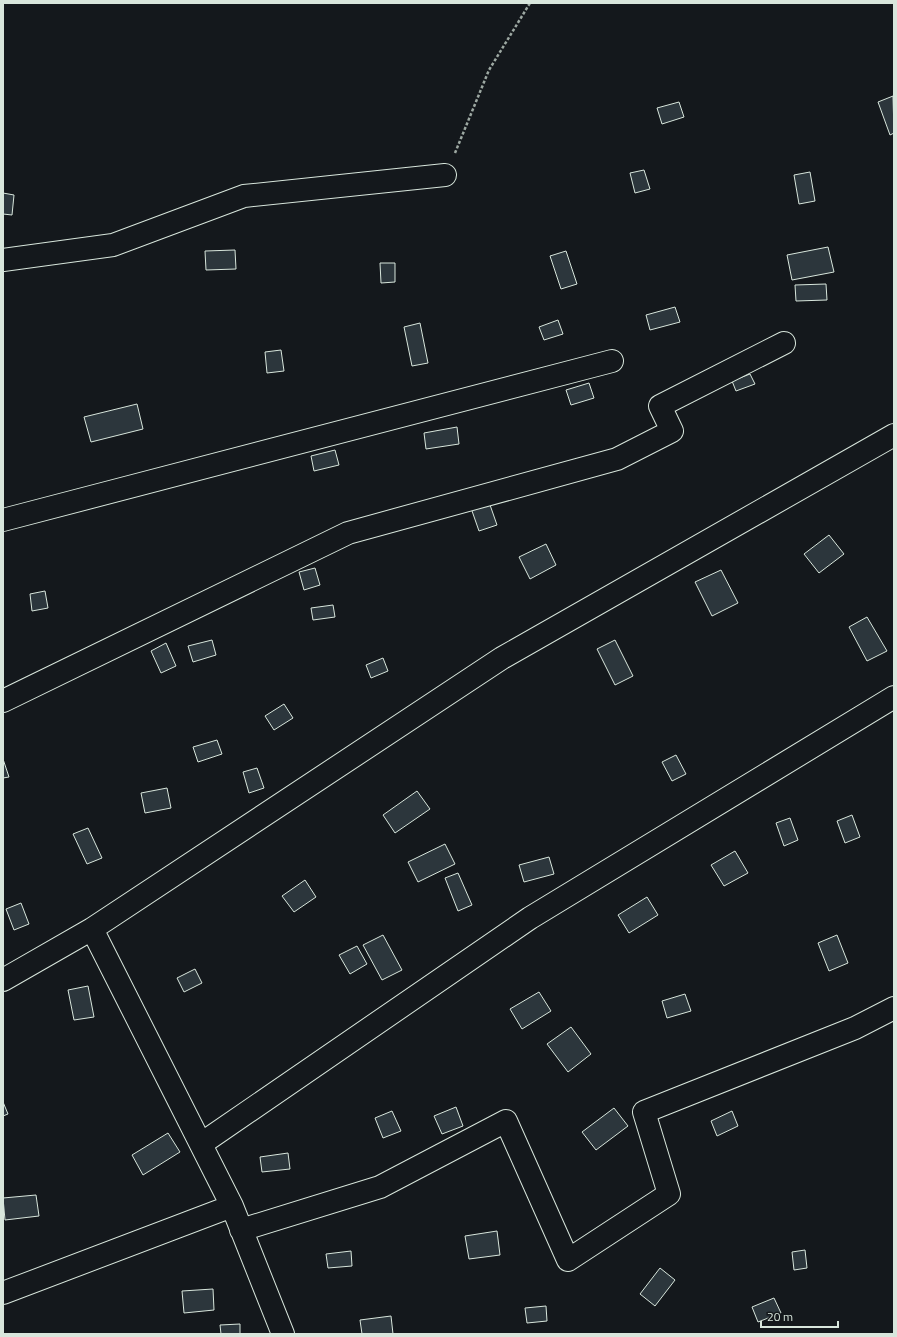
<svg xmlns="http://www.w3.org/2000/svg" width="897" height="1337" font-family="'Titillium Web',sans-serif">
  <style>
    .building { fill: #2c363c; stroke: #d8e6dc }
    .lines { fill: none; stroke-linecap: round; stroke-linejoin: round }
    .minor-casing { stroke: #d8e6dc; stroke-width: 24 }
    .path { stroke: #9da8a2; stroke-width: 2.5; stroke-dasharray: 3 2; stroke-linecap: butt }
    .minor { stroke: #14181c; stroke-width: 22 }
  </style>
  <rect width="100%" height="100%" fill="#14181c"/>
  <path class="building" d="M893 96 894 133 890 135 878 102Z
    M679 102 684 117 662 124 657 108Z
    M644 170 650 189 635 193 630 173Z
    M810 172 815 201 799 204 794 175Z
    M3 193 14 195 12 215 3 214Z
    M828 247 834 272 792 280 787 255Z
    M235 250 236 269 206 270 205 251Z
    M566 251 577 284 561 289 550 256Z
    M380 263H395V282L381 283Z
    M826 284 827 300 796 301 795 285Z
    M675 307 680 322 650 330 646 315Z
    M558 320 563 334 544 340 539 327Z
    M420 323 428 363 412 366 404 327Z
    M281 350 284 371 267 373 265 352Z
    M750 374 755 384 736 391 732 381Z
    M589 383 594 398 571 405 566 390Z
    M137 404 143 429 91 442 84 417Z
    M457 427 459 444 426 449 424 433Z
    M335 450 339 465 314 471 311 456Z
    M489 502 497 525 479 531 471 508Z
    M829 535 844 554 819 573 804 554Z
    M546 544 556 565 530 579 519 557Z
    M315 568 320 585 304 590 299 572Z
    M721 570 738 603 712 616 695 582Z
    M45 591 48 608 32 611 30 594Z
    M333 605 335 617 313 620 311 608Z
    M867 617 887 651 867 661 849 627Z
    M212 640 216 655 193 662 188 646Z
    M615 640 633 676 615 685 597 649Z
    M166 643 176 666 161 673 151 651Z
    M383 658 388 671 371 678 366 665Z
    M284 704 293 718 274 730 265 716Z
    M217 740 222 754 198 762 193 747Z
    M676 755 686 774 672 781 662 762Z
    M3 759 9 777 3 778Z
    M257 768 264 788 249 793 243 772Z
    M167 788 171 808 145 813 141 793Z
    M417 791 430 809 395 833 383 815Z
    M852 815 860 837 845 843 837 821Z
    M790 818 798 840 784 846 776 823Z
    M88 828 102 858 87 864 73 834Z
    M445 844 455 864 418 882 408 862Z
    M735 851 748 873 724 886 711 865Z
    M549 857 554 874 524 882 519 865Z
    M458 873 472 905 458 911 445 878Z
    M305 880 316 897 294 912 282 896Z
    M647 897 658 915 629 933 618 915Z
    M21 903 29 924 14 930 6 909Z
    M383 935 402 970 382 980 363 945Z
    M837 935 848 963 829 971 818 943Z
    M357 946 367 964 350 974 339 955Z
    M195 969 202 983 184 992 177 978Z
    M88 986 94 1017 74 1020 68 990Z
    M539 992 551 1011 522 1029 510 1009Z
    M685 994 691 1011 667 1018 662 1001Z
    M571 1027 591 1054 568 1072 547 1044Z
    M3 1102 8 1114 3 1116Z
    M456 1107 463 1126 442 1134 434 1116Z
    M614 1108 628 1126 596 1150 582 1132Z
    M392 1111 401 1131 383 1138 375 1118Z
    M732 1111 738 1126 717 1136 711 1121Z
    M168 1133 180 1152 143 1175 132 1155Z
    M288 1153 290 1169 262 1172 260 1157Z
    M36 1195 39 1216 5 1220 3 1198Z
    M497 1231 500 1255 469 1259 465 1236Z
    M805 1250 807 1268 794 1270 792 1252Z
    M351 1251 352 1266 328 1268 326 1254Z
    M660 1268 675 1280 655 1306 640 1294Z
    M213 1289 214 1310 184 1313 182 1291Z
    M774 1298 781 1313 758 1322 752 1307Z
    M546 1306 547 1321 527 1323 525 1308Z
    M391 1316 393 1334H362L360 1320Z
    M240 1324V1334H221L220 1325Z"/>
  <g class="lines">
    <defs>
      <path id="minor" d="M3 260 113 245 244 196 445 175
        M3 520 612 361
        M3 701 348 533 617 459 672 431 660 406 784 343
        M92 929 232 1206 283 1334
        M3 980 92 929 502 658 894 435
        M201 1144 530 918 894 697
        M241 1230 380 1187 506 1121 568 1260 669 1194 644 1112 855 1028 894 1008
        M3 1293 232 1206"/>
    </defs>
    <use href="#minor" class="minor-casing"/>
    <path class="path" d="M455 153 489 70 530 3"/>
    <use href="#minor" class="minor"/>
  </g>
  <rect width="897" height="1337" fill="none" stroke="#d8e6dc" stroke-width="8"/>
  <path d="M761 1321v6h77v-6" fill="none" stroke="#d8e6dc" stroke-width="2"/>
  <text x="767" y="1321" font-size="12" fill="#d8e6dc" stroke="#14181c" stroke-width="3" paint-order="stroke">20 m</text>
</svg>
